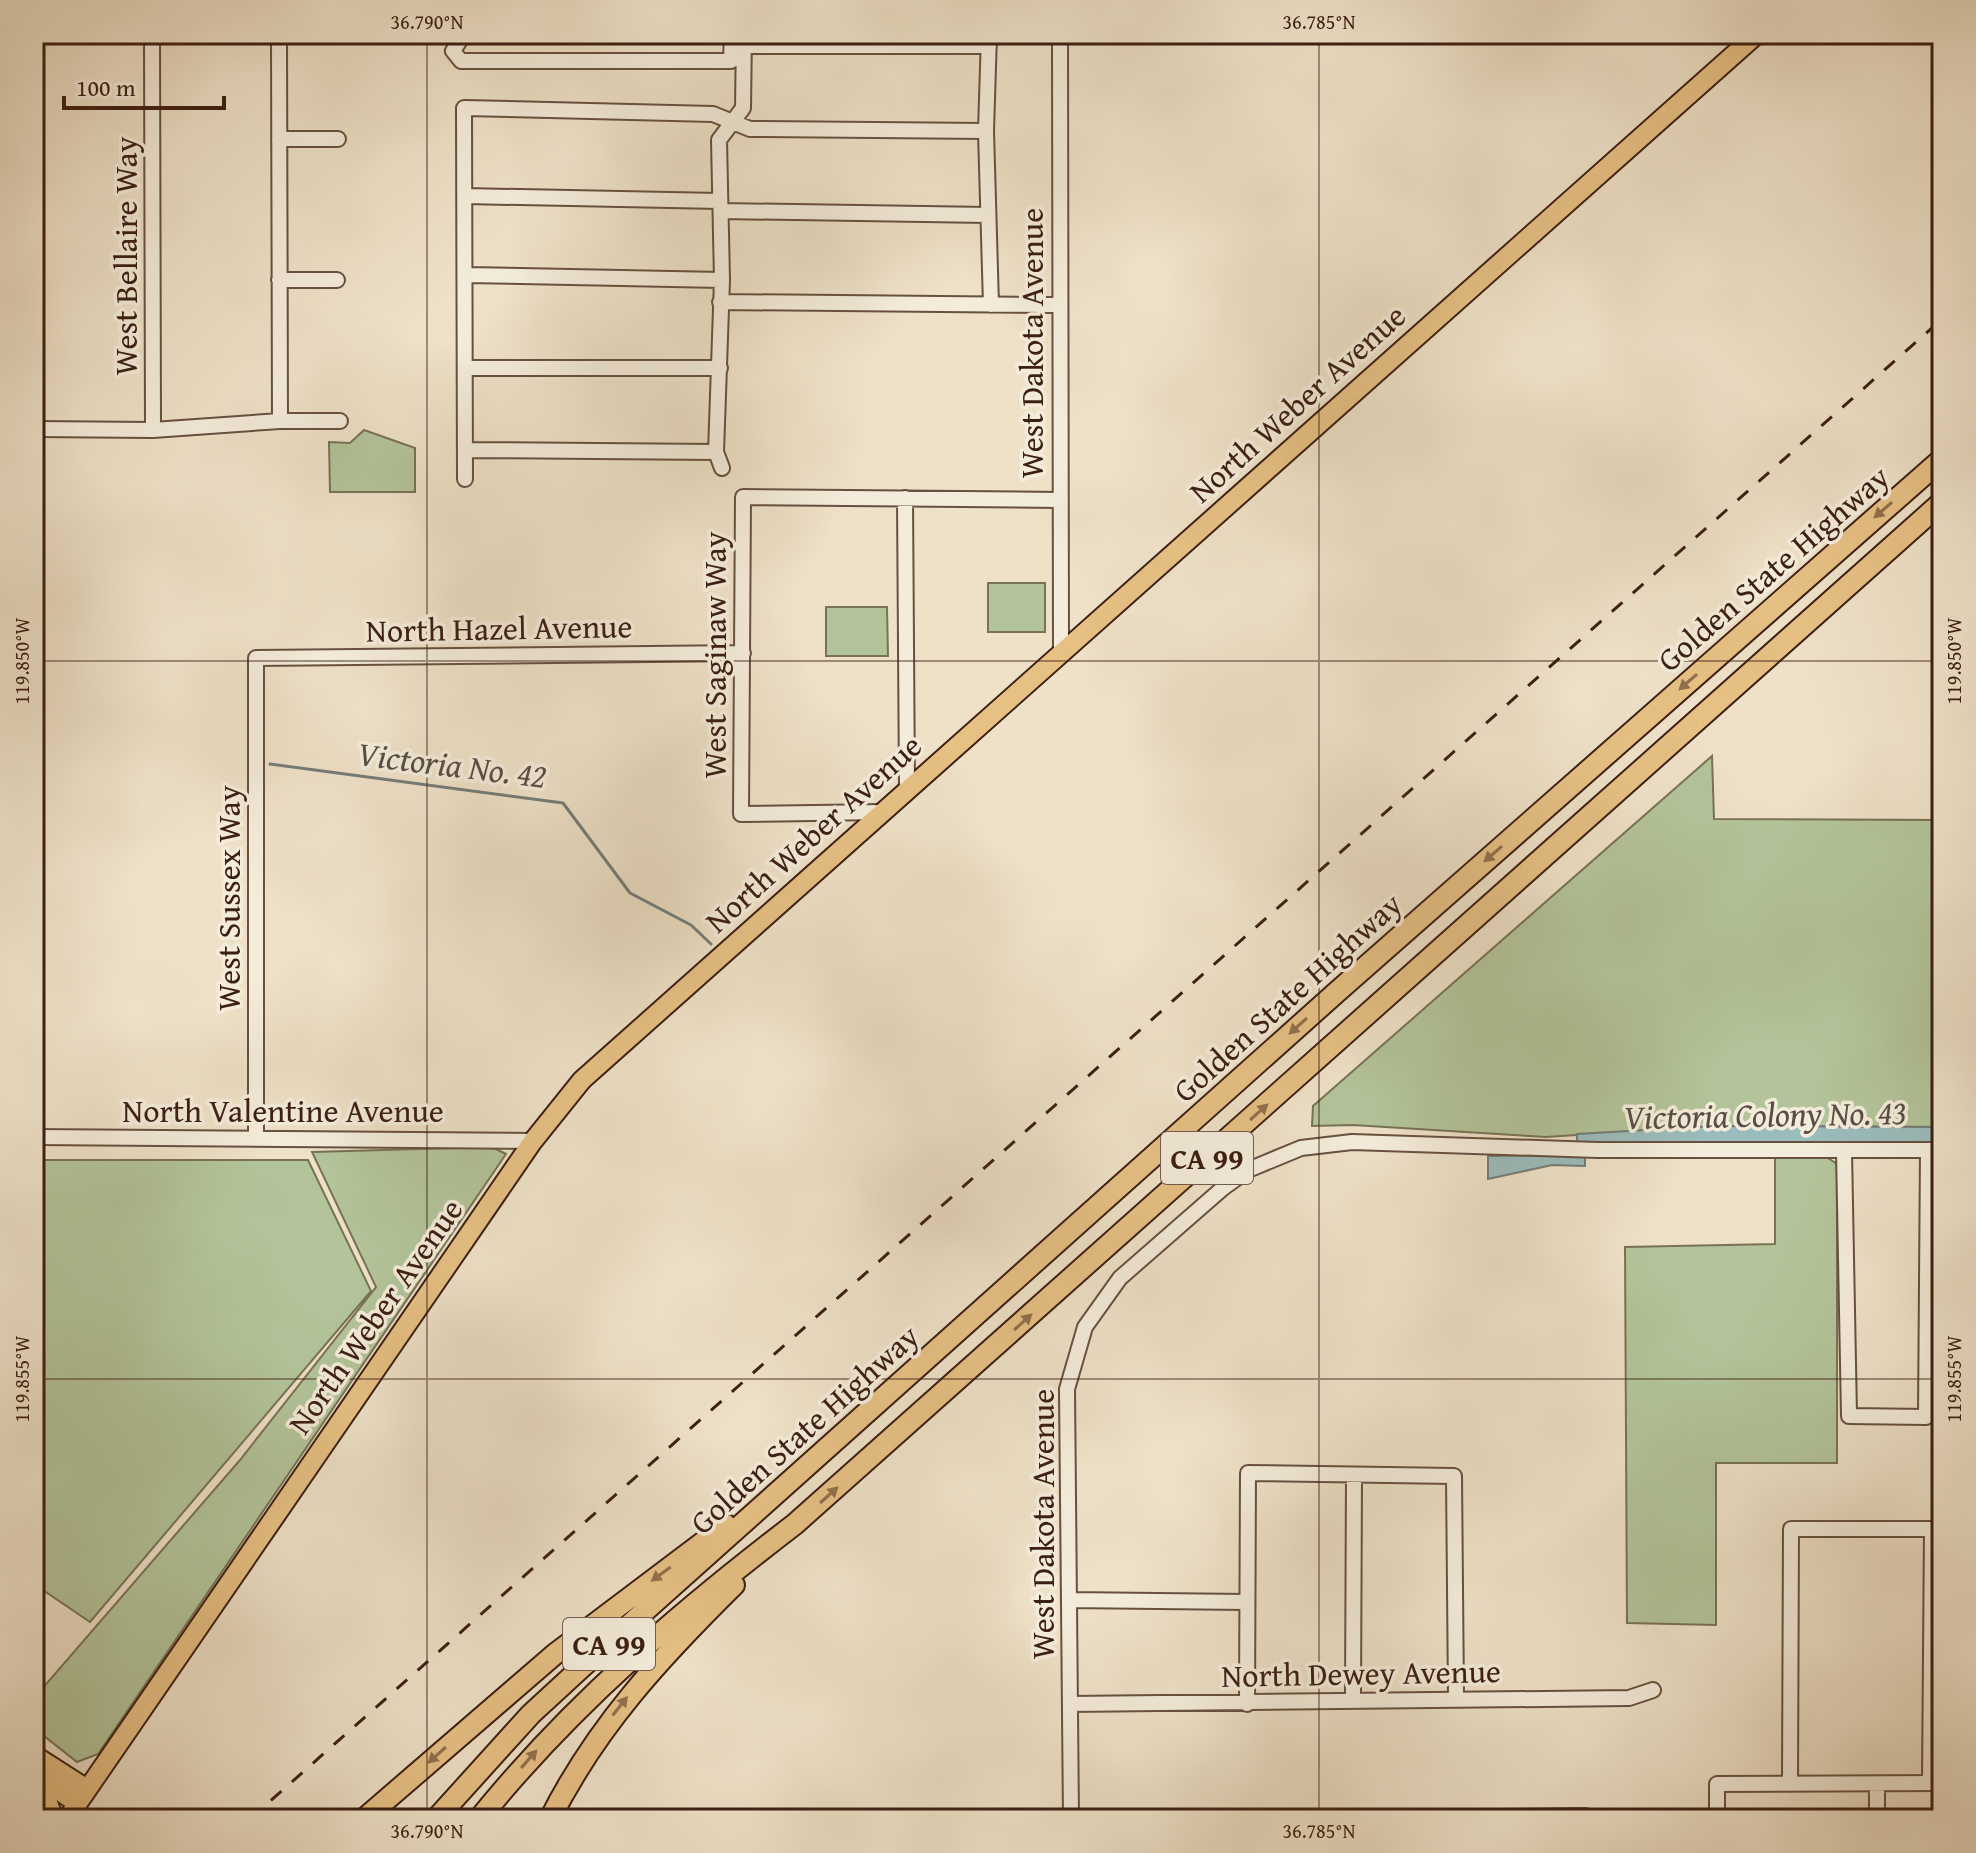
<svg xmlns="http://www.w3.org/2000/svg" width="1976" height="1853" font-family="'Gentium Book Plus',serif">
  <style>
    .green { fill: #b3c49a; stroke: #787256; stroke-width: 2 }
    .water { fill: #9bbcbc; stroke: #757d78; stroke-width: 2 }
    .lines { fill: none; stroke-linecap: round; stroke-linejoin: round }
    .stream { stroke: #757d78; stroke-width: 3 }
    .minor-casing { stroke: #685040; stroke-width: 18 }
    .major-casing { stroke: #3c1f13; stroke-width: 22 }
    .highway-casing { stroke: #3c1f13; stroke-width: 24 }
    .minor { stroke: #f4ecdb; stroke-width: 14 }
    .major { stroke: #e7c084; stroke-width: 18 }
    .highway { stroke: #e7c084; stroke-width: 20 }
    .rail { stroke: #3c1f13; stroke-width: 3; stroke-dasharray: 14 14; stroke-linecap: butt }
    .oneway { fill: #92704c }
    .ticks { fill: none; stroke: #3c1f13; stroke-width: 2; stroke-opacity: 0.45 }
    .labels { text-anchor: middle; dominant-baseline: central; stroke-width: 7; stroke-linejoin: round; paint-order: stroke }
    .shield { fill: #f4ecdb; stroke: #735c4f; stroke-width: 2 }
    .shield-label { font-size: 30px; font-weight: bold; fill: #3c1f13 }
    .street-label { font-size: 32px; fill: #3c1f13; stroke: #f4ecdb }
    .water-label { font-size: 34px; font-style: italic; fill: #584e46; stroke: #f4ecdb }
    .neatline { fill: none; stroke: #3c1f13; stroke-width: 3 }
    .ticks-label { font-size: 20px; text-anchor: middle; fill: #3c1f13 }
  </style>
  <rect width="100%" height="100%" fill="#eee1c8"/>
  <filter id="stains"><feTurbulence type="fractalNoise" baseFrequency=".0025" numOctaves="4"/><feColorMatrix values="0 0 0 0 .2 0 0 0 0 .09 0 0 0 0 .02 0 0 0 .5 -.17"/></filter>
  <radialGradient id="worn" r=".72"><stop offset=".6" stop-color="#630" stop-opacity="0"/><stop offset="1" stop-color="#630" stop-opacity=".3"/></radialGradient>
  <path class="green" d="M364 430 415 448V492H330L329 442 350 443Z
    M988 583H1045V632H988Z
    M826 607H887L888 656H826Z
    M1712 756 1714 819 1942 820V1127L1715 1126 1546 1137 1353 1125 1312 1126 1313 1106Z
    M492 1147 506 1154 98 1754 77 1762 34 1728V1698L240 1460 376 1287 312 1152Z
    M1775 1156H1825L1837 1164V1463H1716V1625L1627 1623 1625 1247 1775 1244Z
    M34 1160H308L371 1291 90 1622 34 1584Z"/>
  <path class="water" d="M1715 1126 1942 1127V1145H1577V1134Z
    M1585 1155V1166L1552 1165 1488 1179V1156Z"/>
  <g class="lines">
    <path class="stream" d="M270 764 563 803 630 893 691 925 711 944"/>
    <defs>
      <path id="minor" d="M152 34 153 430
        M279 34 280 421
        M464 34 453 51 461 61H731L732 34
        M989 34 986 131 991 305
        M1060 34 1061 652
        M744 46H989
        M279 139H338
        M465 196 720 201
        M721 211 988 215
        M466 275 722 280
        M279 280H337
        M720 302 1058 305
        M465 368H720
        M34 429 153 430 280 421H340
        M465 450 716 452
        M722 468 716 452 722 280 719 140 743 108 744 34
        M465 479 464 108 713 114 750 129 986 131
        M905 498 907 790
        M883 812 741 814 743 497 1060 500
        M34 1137 533 1141
        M256 1138V658L743 653
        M1844 1151 1849 1416 1926 1417 1928 1150
        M1069 1600 1246 1602
        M1353 1699 1354 1475
        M1070 1704 1629 1698 1653 1690
        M1247 1704 1248 1473 1454 1476 1456 1698
        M1790 1784 1791 1529H1932L1930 1783
        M1877 1784V1819
        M1071 1819 1067 1389 1085 1327 1120 1278 1223 1188 1248 1170 1301 1148 1352 1142 1597 1150H1942
        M1313 1819 1586 1816V1819
        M1717 1819V1784L1942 1783"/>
      <path id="major" d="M34 1755 87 1789
        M34 1774 77 1803
        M40 1781 54 1819
        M67 1819 533 1141 582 1080 1757 34"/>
      <path id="highway" d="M364 1819 555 1654 726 1525
        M436 1819 531 1714 581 1668 1338 991 1942 459
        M479 1819C571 1705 679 1613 795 1524L1942 502
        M550 1819C596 1727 661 1657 734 1585"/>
    </defs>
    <use href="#minor" class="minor-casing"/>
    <use href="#major" class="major-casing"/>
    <use href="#highway" class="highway-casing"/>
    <use href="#minor" class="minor"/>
    <use href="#major" class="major"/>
    <use href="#highway" class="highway"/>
    <path class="rail" d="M250 1819 1942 319"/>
  </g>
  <defs><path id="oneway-solid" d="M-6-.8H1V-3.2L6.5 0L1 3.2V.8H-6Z" transform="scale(2)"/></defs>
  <g class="oneway">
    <use href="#oneway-solid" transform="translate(1883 510) rotate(139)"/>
    <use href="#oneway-solid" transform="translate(1688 682) rotate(139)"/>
    <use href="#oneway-solid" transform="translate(1493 854) rotate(139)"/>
    <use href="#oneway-solid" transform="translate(1298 1026) rotate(138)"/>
    <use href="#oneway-solid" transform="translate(1259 1112) rotate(-42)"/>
    <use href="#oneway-solid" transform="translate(1023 1322) rotate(-42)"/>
    <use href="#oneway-solid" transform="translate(829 1495) rotate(-42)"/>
    <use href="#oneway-solid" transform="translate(661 1574) rotate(144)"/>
    <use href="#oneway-solid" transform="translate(620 1706) rotate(-52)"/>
    <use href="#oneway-solid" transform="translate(437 1755) rotate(138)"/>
    <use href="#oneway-solid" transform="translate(529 1759) rotate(-49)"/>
  </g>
  <path class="ticks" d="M427 34V1819M1319 34V1819M34 661H1942M34 1379H1942"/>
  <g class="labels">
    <g class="shield">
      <rect x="1161" y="1132" width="92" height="52" rx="6"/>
      <rect x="563" y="1618" width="92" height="52" rx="6"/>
    </g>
    <g class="shield-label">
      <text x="1207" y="1158">CA 99</text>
      <text x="609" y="1644">CA 99</text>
    </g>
    <g class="street-label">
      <text transform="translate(125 256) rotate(-90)">West Bellaire Way</text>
      <text transform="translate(1031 343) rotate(-90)">West Dakota Avenue</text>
      <text transform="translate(1297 403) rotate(-42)">North Weber Avenue</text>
      <text transform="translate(1773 568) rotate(-41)">Golden State Highway</text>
      <text transform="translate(499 628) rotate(-1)">North Hazel Avenue</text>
      <text transform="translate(714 655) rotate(-90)">West Saginaw Way</text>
      <text transform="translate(813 833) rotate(-42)">North Weber Avenue</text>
      <text transform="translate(228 898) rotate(-90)">West Sussex Way</text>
      <text transform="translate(1287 997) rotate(-42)">Golden State Highway</text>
      <text x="283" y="1110">North Valentine Avenue</text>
      <text transform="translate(375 1316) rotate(-55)">North Weber Avenue</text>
      <text transform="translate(804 1429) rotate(-42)">Golden State Highway</text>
      <text transform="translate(1042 1524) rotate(-90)">West Dakota Avenue</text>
      <text transform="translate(1361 1673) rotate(-1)">North Dewey Avenue</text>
    </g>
    <g class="water-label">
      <text transform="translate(452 764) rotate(7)">Victoria No. 42</text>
      <text transform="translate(1765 1114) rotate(-1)">Victoria Colony No. 43</text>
    </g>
  </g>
  <rect width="1976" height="1853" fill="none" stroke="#eee1c8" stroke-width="88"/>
  <path d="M64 96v12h160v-12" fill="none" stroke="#3c1f13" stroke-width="4"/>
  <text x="76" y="96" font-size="24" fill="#3c1f13" stroke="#f4ecdb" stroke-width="6" paint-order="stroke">100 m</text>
  <rect x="44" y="44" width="1888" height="1765" class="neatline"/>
  <g class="ticks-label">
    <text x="427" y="29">36.790°N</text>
    <text x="1319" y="29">36.785°N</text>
    <text transform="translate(1954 661) rotate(-90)" y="7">119.850°W</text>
    <text transform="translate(22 661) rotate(-90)" y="7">119.850°W</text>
    <text transform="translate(1954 1379) rotate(-90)" y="7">119.855°W</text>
    <text transform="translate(22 1379) rotate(-90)" y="7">119.855°W</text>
    <text x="427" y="1838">36.790°N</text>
    <text x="1319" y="1838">36.785°N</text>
  </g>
  <rect width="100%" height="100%" filter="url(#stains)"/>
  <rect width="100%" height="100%" fill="url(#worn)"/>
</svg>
